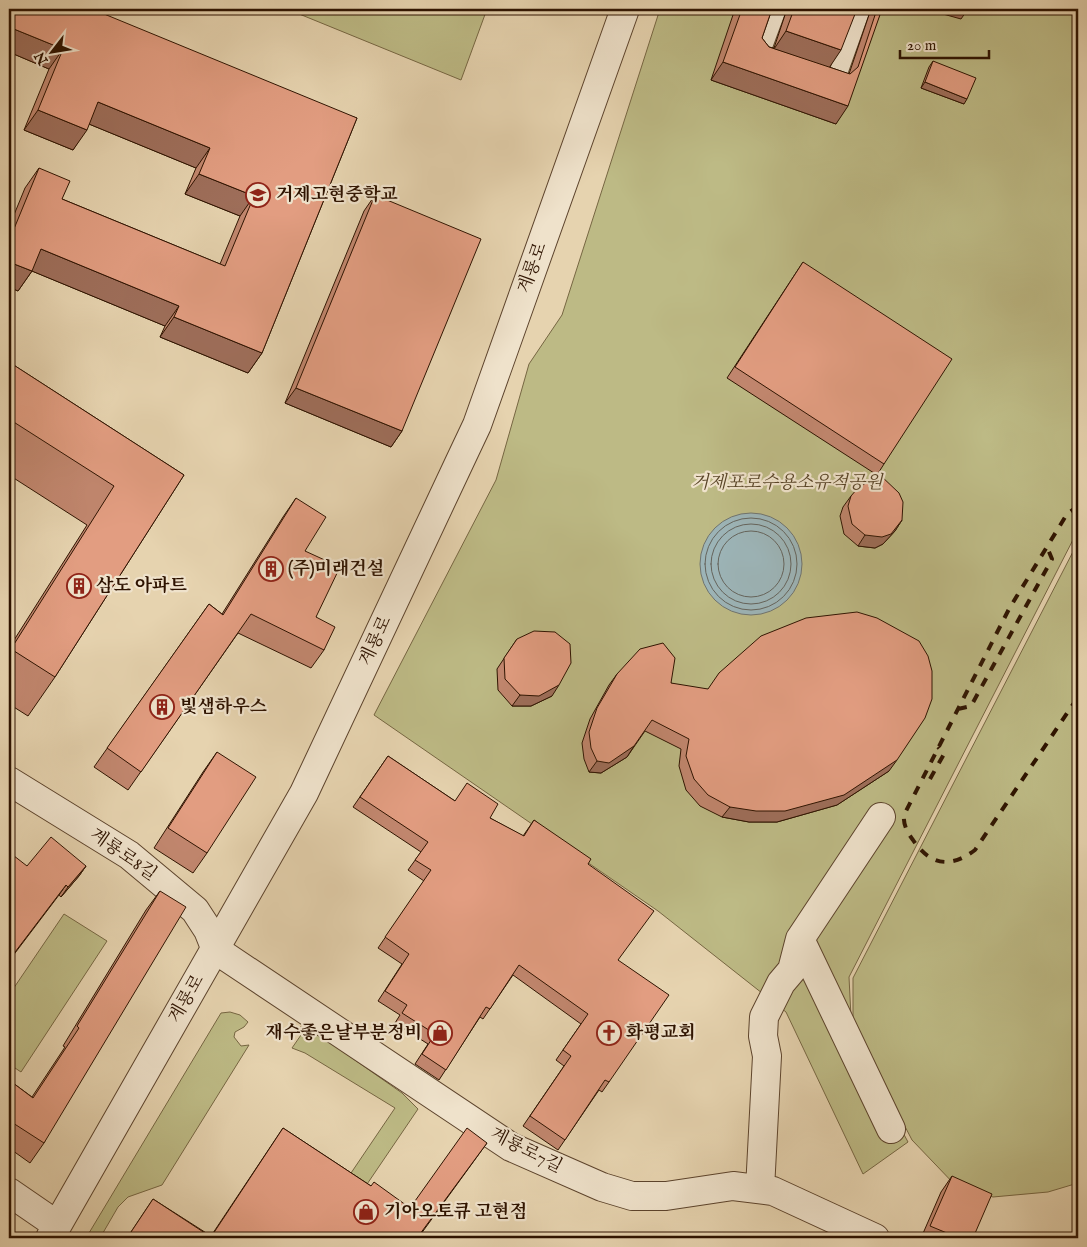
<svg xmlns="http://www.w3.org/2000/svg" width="1087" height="1247" font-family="'IM FELL English','Noto Serif KR',serif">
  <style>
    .green { fill: #bdba85; stroke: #766642 }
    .water { fill: #9cb4b7; stroke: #70746e }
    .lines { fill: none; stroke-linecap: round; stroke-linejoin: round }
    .shore { stroke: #65645c; stroke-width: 1 }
    .service-casing { stroke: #5c432c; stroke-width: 20 }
    .minor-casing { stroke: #5c432c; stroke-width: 30 }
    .tertiary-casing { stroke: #5c432c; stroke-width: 30 }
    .service { stroke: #efe2cb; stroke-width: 18 }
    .minor { stroke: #efe2cb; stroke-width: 28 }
    .tertiary { stroke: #efe2cb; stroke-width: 28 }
    .rail { stroke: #2e1300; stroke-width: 4; stroke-dasharray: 9 9; stroke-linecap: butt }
    .wall { fill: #c2876f; stroke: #2e1300 }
    .shaded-wall { fill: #9e6e5a; stroke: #2e1300 }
    .building { fill: #e29d81; stroke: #2e1300 }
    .labels { text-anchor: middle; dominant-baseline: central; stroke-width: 4.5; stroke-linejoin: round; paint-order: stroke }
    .poi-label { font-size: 18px; font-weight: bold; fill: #2e1300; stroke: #efe2cb; text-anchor: start }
    .street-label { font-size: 18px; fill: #2e1300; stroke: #efe2cb }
    .park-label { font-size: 18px; font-style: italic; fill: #594528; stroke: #efe2cb }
  </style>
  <rect width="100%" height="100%" fill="#e6d3af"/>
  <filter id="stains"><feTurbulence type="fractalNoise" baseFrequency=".004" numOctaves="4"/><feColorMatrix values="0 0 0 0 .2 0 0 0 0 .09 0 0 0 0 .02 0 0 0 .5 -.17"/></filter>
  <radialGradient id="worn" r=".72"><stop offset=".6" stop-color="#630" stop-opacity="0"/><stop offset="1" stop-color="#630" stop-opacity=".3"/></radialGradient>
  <path class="green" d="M287 9H487L461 80Z
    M660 9H1078V530L849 977 851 1017 886 1101 908 1142 863 1174 786 1012 658 911 374 715 496 480 529 364 562 315Z
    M1078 542V1183L1048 1192 993 1197 957 1187 912 1140 868 1055 853 1017V978Z
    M64 914 107 941 21 1072 9 1064V995Z
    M230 1012 240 1015 248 1022 244 1027 235 1032 234 1037 241 1046 249 1045 162 1185 128 1197 118 1207 100 1238H86L221 1013Z
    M300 1027 311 1029 362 1065 402 1093 418 1109 361 1193 351 1173 395 1108 305 1053 292 1048 301 1035Z"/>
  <path class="water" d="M700 564a51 51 0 1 1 102 0a51 51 0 1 1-102 0Z"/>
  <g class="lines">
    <path class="shore" d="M705 564a46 46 0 1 1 92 0a46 46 0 1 1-92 0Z
      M711 564a40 40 0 1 1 80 0a40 40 0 1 1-80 0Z
      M718 564a33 33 0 1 1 66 0a33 33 0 1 1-66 0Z"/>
    <defs>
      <path id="service" d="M769 58 760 55 777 9
        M824 78 835 82 861 9"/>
      <path id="minor" d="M9 781 129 855 195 910 208 930 216 950 511 1147 602 1187 632 1196H666L733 1186 773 1191 875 1238
        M800 939 891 1129
        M760 1189 767 1056 763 1036 764 1017 781 983 792 970 800 939 881 817"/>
      <path id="tertiary" d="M9 1192 57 1225
        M50 1238 304 793 460 461 477 425 625 9"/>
    </defs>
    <use href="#service" class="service-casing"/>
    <use href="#minor" class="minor-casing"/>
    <use href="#tertiary" class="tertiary-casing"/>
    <use href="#service" class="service"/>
    <use href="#minor" class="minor"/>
    <use href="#tertiary" class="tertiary"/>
    <path class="rail" d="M1078 506 1067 514 1009 609 904 815C903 824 907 832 913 840 930 865 950 869 975 850L1078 697
      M958 709 971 706 1052 559 1047 547
      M930 779 944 754 938 747"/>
  </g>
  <path class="wall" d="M9 9 357 118 262 353 248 373 160 337 165 326 32 271 18 291 9 287V227L25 188 39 168 62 199 220 264 240 216 185 194 196 168 89 124 73 150 24 130 49 69 9 52Z
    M735 9H772L762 38 769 47 774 48 787 9H857L829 67 849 74 871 9H882L836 124 711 80Z
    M933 61 964 104 921 88 929 67Z
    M375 195 402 431 391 447 285 403 364 211Z
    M803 262 884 464 877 475 727 378Z
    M9 362 184 475 55 677 28 716 9 704V648L87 525 9 475Z
    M851 496 902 520 895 531 883 544 875 548 858 546 844 534 840 516 843 507Z
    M296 498 316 617 324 650 311 668 238 633 128 790 94 767 209 604 222 614 283 517Z
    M517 639 552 696 531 706H512L498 690 497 669Z
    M617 674 671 683 889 771 837 805 777 822H749L722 817 700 806 686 790 679 766 681 749 645 731 627 757 601 773 589 772 584 759 582 743 590 719 609 685Z
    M217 752 207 853 193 873 154 848 203 772Z
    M388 756 455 801 490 818 523 836 534 820 588 864 618 960 609 1082 602 1092 599 1090 558 1150 523 1126 564 1066 556 1060 581 1024 513 975 483 1019 480 1017 439 1080 415 1064 428 1044 395 1023 400 1015 378 1001 402 964 378 948 424 881 408 870 421 852 353 807Z
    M27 866H86L79 876 61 897Z
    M160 891 44 1143 30 1163 9 1148V1080L32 1097 65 1047 63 1046 146 910Z
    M283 1128 371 1186 410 1208 487 1143 418 1238H127L153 1199 211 1236Z
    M952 1176 973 1238H921L941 1192Z"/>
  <path class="shaded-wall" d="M925 9H968L961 19Z
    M9 27 63 49 49 69 9 52Z
    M786 31 841 50 829 68 774 49Z
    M723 62 848 106 836 124 711 80Z
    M925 82 967 99 964 104 921 88Z
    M98 102 210 148 196 168 84 122Z
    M38 110 87 130 73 150 24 130Z
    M199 174 254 196 240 216 185 194Z
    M41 249 179 306 165 326 27 269Z
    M9 262 32 271 18 291 9 287Z
    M174 317 262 353 248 373 160 337Z
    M296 388 402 431 391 447 285 403Z
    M902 520 895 531 883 544 875 548 858 546 865 535Z
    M559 685 552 696 531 706H512L520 695Z
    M634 746 627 757 601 773 589 772 597 761Z
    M897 760 889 771 837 805 777 822H749L722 817 730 807Z
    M86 866 79 876 61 897 68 887Z
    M66 885 59 895 9 961V960Z"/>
  <path class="building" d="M9 9H92L357 118 262 353 174 317 179 306 41 249 32 271 9 262V241L39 168 70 181 62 199 225 266 254 196 199 174 210 148 98 102 87 130 38 110 63 49 9 27Z
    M742 9H772L762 38 769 47 850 74 858 67 877 9H882L848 106 723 62Z
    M794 9H857L841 50 786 31Z
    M933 61 976 78 967 99 925 82Z
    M375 195 481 239 402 431 296 388Z
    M803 262 952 359 884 464 735 367Z
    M9 362 184 475 55 677 11 649 114 486 9 419Z
    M879 474 899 493 903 502 902 520 891 534 882 537 865 535 852 524 848 506 851 496 857 489Z
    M296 498 326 517 305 551 340 567 316 617 335 627 324 650 251 614 141 772 107 748 209 604 223 615Z
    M857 612 877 618 919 641 928 656 932 671V699L925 718 897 760 844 795 785 811H756L730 807 708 795 694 779 686 756 689 739 652 720 634 746 609 763 597 761 591 748 589 732 597 708 617 674 640 649 663 643 675 658 671 683 708 689 719 673 761 636 806 618Z
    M534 631 555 632 570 644 571 663 559 685 539 696 520 695 505 679 504 658 517 639Z
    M217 752 256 777 207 853 168 828Z
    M388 756 455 801 467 783 498 804 490 818 524 836 534 820 591 859 588 864 654 911 618 960 669 995 609 1082 605 1080 565 1140 530 1116 571 1056 563 1050 588 1014 519 965 490 1009 486 1007 446 1070 422 1054 435 1034 402 1013 407 1005 385 991 409 954 385 937 431 870 415 860 428 842 360 797Z
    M51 837 86 866 68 887 66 885 9 960V852L27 866Z
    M160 891 186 907 44 1143 13 1123 9 1128V1080L33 1098 79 1028 77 1026Z
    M283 1128 371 1186 374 1182 410 1208 467 1128 487 1143 417 1238H127L153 1199 211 1237Z
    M952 1176 992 1194 973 1238H959L930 1226Z"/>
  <defs>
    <symbol id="school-ring" viewBox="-11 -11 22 22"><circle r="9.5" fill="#efe2cb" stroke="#8f2418" stroke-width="1.5"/><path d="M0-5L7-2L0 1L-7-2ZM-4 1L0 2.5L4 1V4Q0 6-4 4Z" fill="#8f2418"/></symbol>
    <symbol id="building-ring" viewBox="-11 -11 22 22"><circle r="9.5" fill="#efe2cb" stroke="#8f2418" stroke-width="1.5"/><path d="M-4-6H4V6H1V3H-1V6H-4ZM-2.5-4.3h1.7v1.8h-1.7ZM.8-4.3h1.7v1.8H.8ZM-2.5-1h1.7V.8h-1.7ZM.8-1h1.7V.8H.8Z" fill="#8f2418"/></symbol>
    <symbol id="shop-ring" viewBox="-11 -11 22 22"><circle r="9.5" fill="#efe2cb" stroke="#8f2418" stroke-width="1.5"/><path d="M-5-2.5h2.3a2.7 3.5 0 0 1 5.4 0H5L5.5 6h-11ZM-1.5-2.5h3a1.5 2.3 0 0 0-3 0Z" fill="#8f2418"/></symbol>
    <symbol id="church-ring" viewBox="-11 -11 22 22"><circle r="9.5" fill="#efe2cb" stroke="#8f2418" stroke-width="1.5"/><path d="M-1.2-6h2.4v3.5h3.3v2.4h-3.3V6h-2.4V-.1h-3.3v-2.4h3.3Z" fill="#8f2418"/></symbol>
  </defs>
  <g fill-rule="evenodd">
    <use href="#school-ring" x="244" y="181" width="28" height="28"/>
    <use href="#building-ring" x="257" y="555" width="28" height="28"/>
    <use href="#building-ring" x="65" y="572" width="28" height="28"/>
    <use href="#building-ring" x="148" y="693" width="28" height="28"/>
    <use href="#shop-ring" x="426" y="1019" width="28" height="28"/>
    <use href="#church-ring" x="595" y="1019" width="28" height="28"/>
    <use href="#shop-ring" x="352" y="1198" width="28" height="28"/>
  </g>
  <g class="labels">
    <g class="poi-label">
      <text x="276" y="195">거제고현중학교</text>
      <text x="288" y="569">(주)미래건설</text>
      <text x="96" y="586">삼도 아파트</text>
      <text x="180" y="707">빛샘하우스</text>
      <text x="422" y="1033" text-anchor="end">재수좋은날부분정비</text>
      <text x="626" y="1033">화평교회</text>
      <text x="384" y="1212">기아오토큐 고현점</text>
    </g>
    <g class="street-label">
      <text transform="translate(533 268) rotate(-70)">계룡로</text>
      <text transform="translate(376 641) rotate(-65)">계룡로</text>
      <text transform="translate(123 855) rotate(35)">계룡로8길</text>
      <text transform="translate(187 999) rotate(-60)">계룡로</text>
      <text transform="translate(526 1151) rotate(27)">계룡로7길</text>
    </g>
    <g class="park-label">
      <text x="787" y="483">거제포로수용소유적공원</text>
    </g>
  </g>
  <rect width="1087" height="1247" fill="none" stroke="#e6d3af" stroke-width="30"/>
  <rect x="10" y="10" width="1067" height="1227" fill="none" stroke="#2e1300" stroke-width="2.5"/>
  <rect x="15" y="15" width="1057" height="1217" fill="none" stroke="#2e1300"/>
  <g transform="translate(52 52) rotate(239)" stroke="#efe2cb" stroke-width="4" paint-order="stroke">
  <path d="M0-4L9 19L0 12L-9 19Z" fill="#2e1300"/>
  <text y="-8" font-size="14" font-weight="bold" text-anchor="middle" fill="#2e1300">N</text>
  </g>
  <path d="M900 50v8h89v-8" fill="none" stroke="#2e1300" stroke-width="2.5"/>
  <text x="907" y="50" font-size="15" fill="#2e1300" stroke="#efe2cb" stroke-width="4" paint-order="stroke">20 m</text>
  <rect width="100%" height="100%" filter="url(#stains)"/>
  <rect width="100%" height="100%" fill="url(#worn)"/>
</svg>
